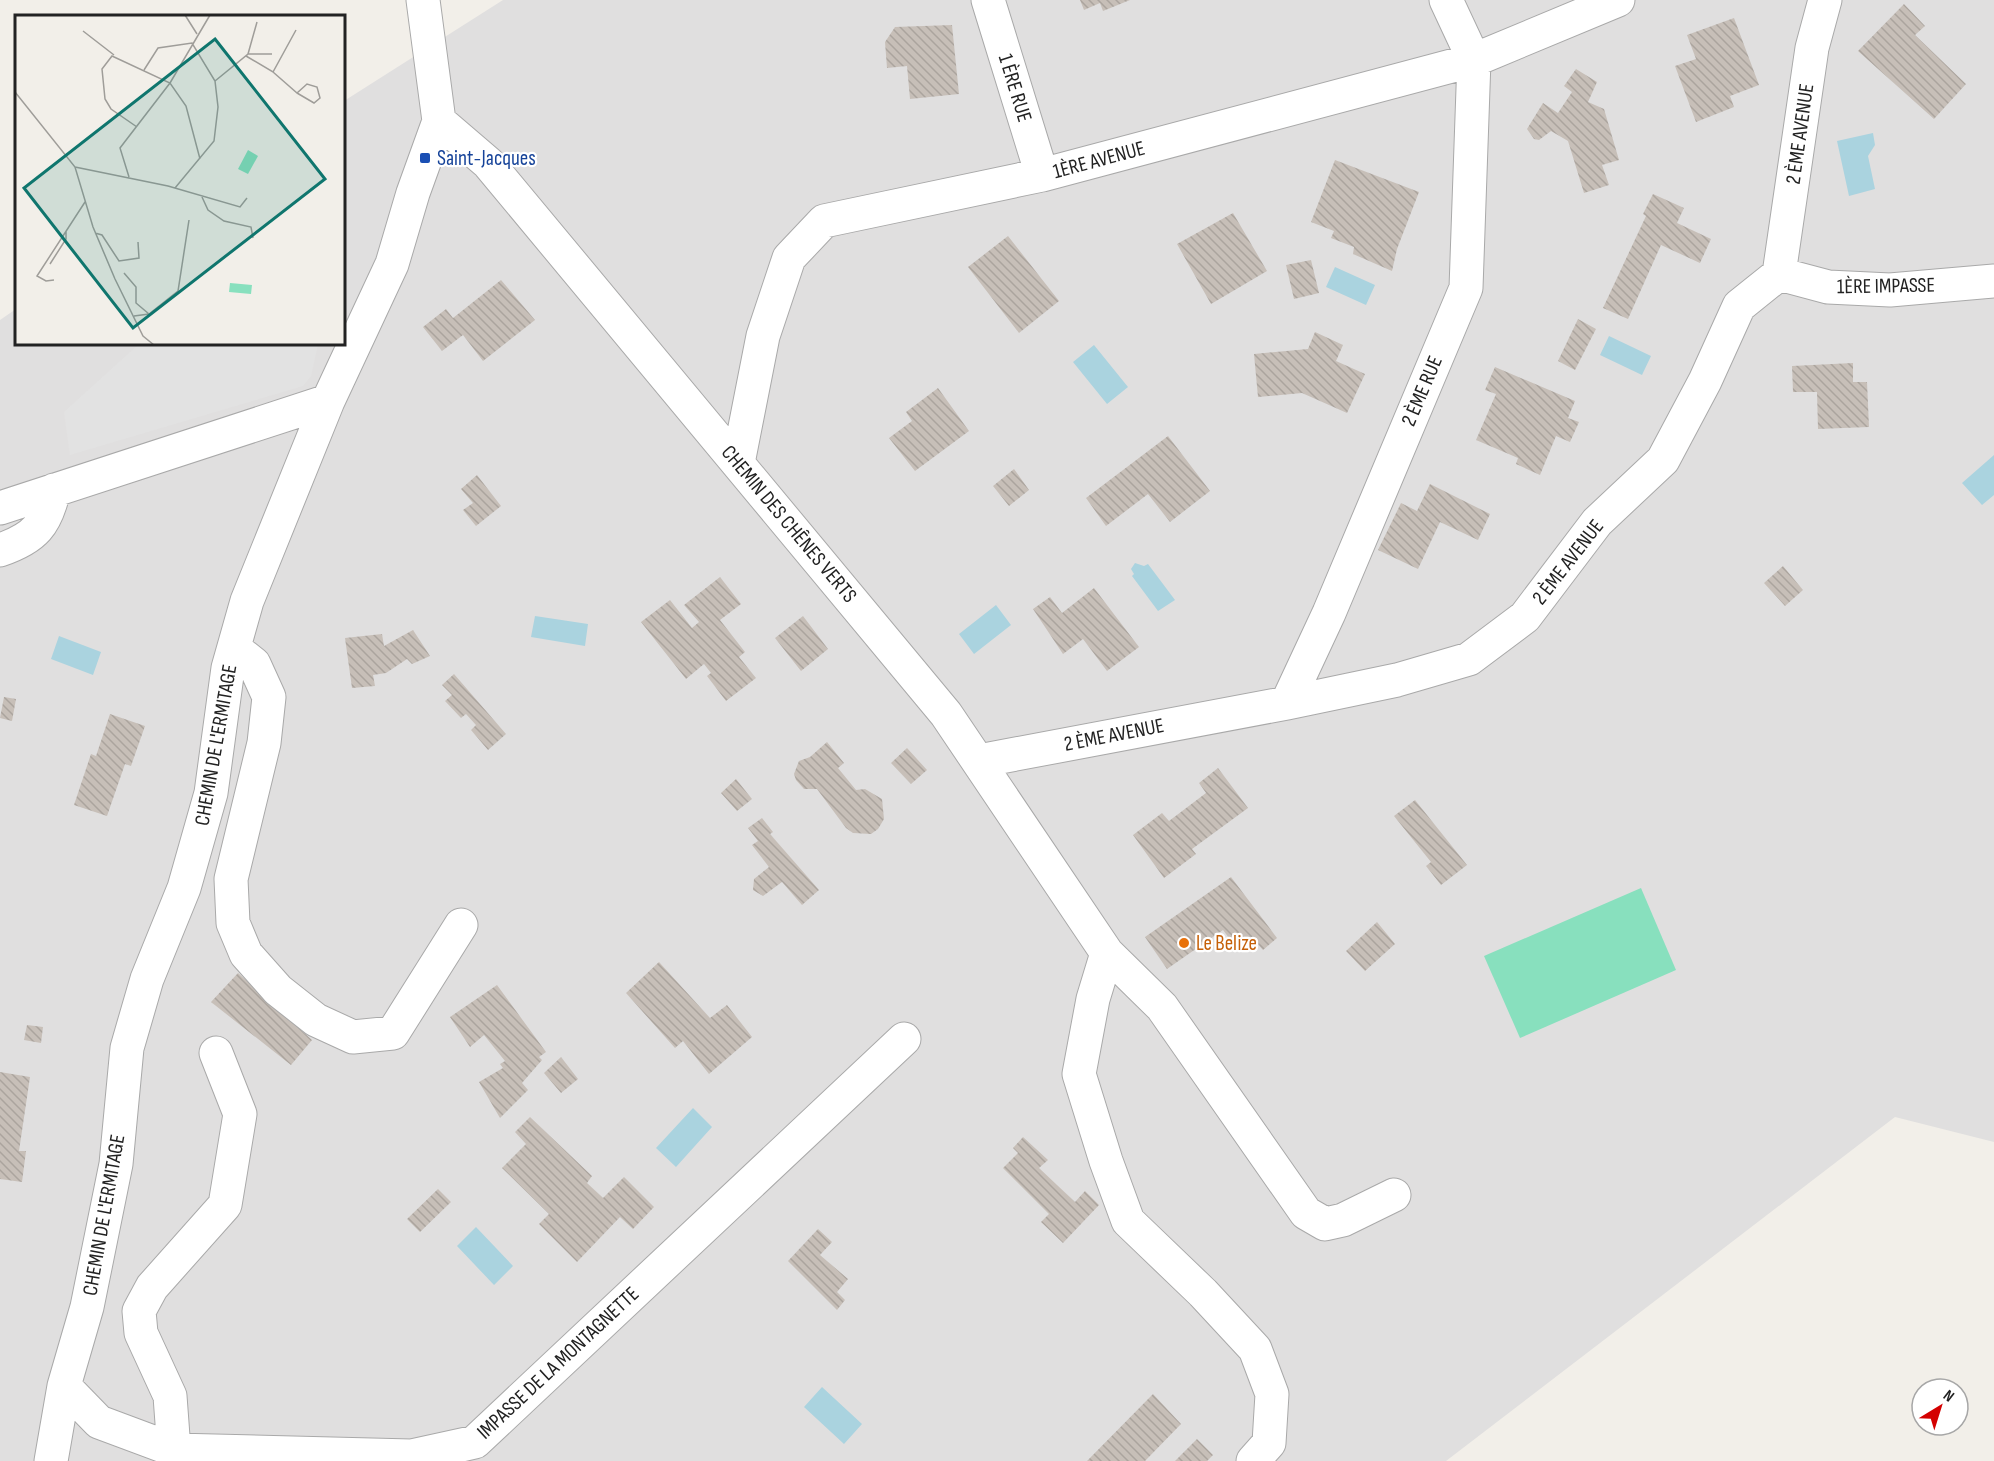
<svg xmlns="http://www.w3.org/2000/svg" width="1994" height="1461" font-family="'Sofia Sans Condensed',sans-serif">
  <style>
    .residential { fill: #e0dfdf }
    .pitch { fill: #88e0be }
    .parking { fill: #e2e2e2 }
    .water { fill: #aad3df }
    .building { fill: url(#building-back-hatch) }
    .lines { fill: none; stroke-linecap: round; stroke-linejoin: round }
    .minor-casing { stroke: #a9a9a9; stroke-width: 35 }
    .minor { stroke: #fff; stroke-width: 33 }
    .transit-dot { fill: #1a4fb4; stroke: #fff; stroke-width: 2 }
    .food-dot { fill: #e8710a; stroke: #fff; stroke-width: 2 }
    .labels { text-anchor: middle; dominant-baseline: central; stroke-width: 4.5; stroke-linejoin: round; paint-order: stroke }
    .street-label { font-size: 21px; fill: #222; stroke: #fff }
    .transit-label { font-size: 21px; fill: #164399; stroke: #fff; text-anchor: start }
    .food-label { font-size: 21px; fill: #c56008; stroke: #fff; text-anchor: start }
    .inset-road { fill: none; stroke: #9f9d99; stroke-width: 1.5 }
    .view { fill: #0f766e; fill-opacity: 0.15; stroke: #0f766e; stroke-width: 3 }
    .inset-edge { fill: none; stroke: #222; stroke-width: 3 }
  </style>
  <defs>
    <pattern id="building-back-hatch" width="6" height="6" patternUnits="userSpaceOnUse" patternTransform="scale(1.5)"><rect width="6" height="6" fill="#c7bfb8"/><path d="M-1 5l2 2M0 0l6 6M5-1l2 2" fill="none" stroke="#aba49e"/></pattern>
  </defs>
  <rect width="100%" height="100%" fill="#f2efe9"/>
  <path class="residential" d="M503 0H1994V1142L1895 1117 1446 1461H0V320L16 309V344H344V101Z"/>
  <path class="pitch" d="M1641 888 1676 970 1520 1038 1484 956Z"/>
  <path class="parking" d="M139 344H318L311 376 303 386 70 455 64 412Z"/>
  <path class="water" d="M1873 133 1875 145 1868 156 1875 189 1849 196 1837 141Z
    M1335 267 1375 285 1366 305 1326 287Z
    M1609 336 1651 356 1642 375 1600 355Z
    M1094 345 1128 387 1107 404 1073 362Z
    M1994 455V495L1982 505 1962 483Z
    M1135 563 1144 566 1148 564 1175 600 1158 611 1132 576 1134 574 1131 569Z
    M996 605 1011 625 974 654 959 634Z
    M535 616 588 624 585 646 531 637Z
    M59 636 101 652 93 675 51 659Z
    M693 1108 712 1127 676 1167 656 1148Z
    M476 1227 513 1266 494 1285 457 1246Z
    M822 1387 862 1424 844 1444 804 1407Z"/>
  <path class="building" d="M1080 0H1130L1103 11 1100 3 1084 10Z
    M1904 4 1925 26 1915 35 1966 84 1934 119 1858 51Z
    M1734 18 1759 85 1730 96 1734 107 1696 122 1675 66 1696 59 1687 35Z
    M952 25 959 94 910 99 907 66 887 68 885 42 895 27Z
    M1576 69 1597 82 1588 102 1604 109 1619 160 1602 165 1609 185 1584 193 1568 141 1551 131 1539 140 1534 139 1527 129 1543 103 1558 113 1572 92 1564 86Z
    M1335 160 1419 192 1397 249 1392 271 1353 254 1354 247 1331 238 1334 231 1311 222Z
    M1653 194 1684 208 1677 223 1711 239 1700 263 1661 245 1628 319 1603 308 1646 216 1643 214Z
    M1233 213 1267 271 1211 304 1177 244Z
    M1008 236 1059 301 1019 333 968 267Z
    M1311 260 1319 293 1294 299 1286 265Z
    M501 280 535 320 483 361 463 335 442 351 423 327 446 309 453 318Z
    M1578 319 1596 329 1575 370 1558 361Z
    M1315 332 1343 345 1336 361 1365 374 1347 413 1302 393 1258 397 1254 354 1308 349Z
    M1853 363V382H1867L1869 427 1818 429 1817 392H1793L1792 366Z
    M1495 367 1575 401 1568 418 1579 422 1570 442 1556 436 1540 475 1516 464 1518 458 1476 440 1496 394 1485 390Z
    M938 388 969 431 915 471 889 438 912 421 906 412Z
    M1168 436 1210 491 1170 522 1148 494 1106 526 1086 498Z
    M1014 469 1029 490 1009 506 993 486Z
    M477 475 501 506 476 526 463 510 473 503 461 489Z
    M1430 484 1490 514 1478 540 1440 522 1418 569 1378 550 1401 503 1417 511Z
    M1783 566 1803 590 1785 606 1764 583Z
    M720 577 741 604 720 620 745 652 739 657 756 678 726 701 707 676 711 673 704 664 686 679 641 622 670 600 692 628 699 622 684 605Z
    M1094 588 1139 647 1107 671 1083 639 1063 654 1033 609 1050 597 1062 613Z
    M803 616 828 649 801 671 775 638Z
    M413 630 430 656 412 664 407 659 386 673 373 675 375 686 352 688 345 638 382 634 384 646Z
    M454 674 506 734 488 750 471 730 476 725 466 714 461 718 445 701 452 695 442 685Z
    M4 697 16 699 12 721 0 718Z
    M110 714 145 726 131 766 125 764 107 816 74 805 91 754 96 756Z
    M827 742 844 763 838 768 856 790 865 789 882 799 884 819 878 829 871 834 853 833 846 828 817 789H804L796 780 794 774 799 761 810 757Z
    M907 748 927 770 911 784 891 763Z
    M1218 768 1248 808 1192 849 1196 854 1164 878 1133 835 1162 813 1169 821 1206 793 1199 783Z
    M736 779 752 799 737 811 721 793Z
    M1415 800 1467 865 1441 885 1426 866 1431 862 1394 816Z
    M762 818 773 832 770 834 819 890 802 905 782 882 763 896 753 890 754 879 769 867 752 845 758 841 748 828Z
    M1231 877 1277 938 1263 950 1253 939 1238 950 1223 930 1167 969 1145 937Z
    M1377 922 1395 944 1365 971 1346 951Z
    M659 962 710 1018 727 1005 752 1037 709 1074 683 1041 675 1048 626 993Z
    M238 973 312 1040 291 1065 211 1002Z
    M497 985 546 1052 539 1057 542 1060 522 1083 528 1090 500 1118 479 1082 503 1068 500 1064 505 1061 484 1035 470 1047 450 1017Z
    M27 1025 43 1027 41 1043 24 1040Z
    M561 1057 578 1079 561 1093 544 1073Z
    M0 1072 30 1077 19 1151H26L22 1182 0 1179Z
    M530 1117 592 1176 587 1183 603 1198 624 1177 654 1207 633 1229 620 1217 577 1262 539 1224 549 1214 502 1168 526 1144 515 1132Z
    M1023 1137 1048 1160 1039 1168 1075 1202 1085 1191 1099 1205 1063 1243 1041 1222 1049 1214 1003 1168 1018 1153 1013 1148Z
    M438 1189 451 1202 420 1232 407 1219Z
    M818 1229 832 1242 820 1255 848 1279 837 1292 845 1300 837 1310 788 1261Z
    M1153 1394 1181 1424 1145 1461H1087Z
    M1197 1439 1213 1455 1207 1461H1175Z"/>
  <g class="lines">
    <defs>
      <path id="minor" d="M988 0 1042 175
        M439 121 488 163 946 714 1107 953 1162 1007 1306 1213 1325 1224 1343 1220 1394 1195
        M1779 274 1828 287 1890 290 1994 281
        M738 463 763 336 789 258 824 221 1042 175 1474 60 1618 0
        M0 508 328 401
        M0 550C35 538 46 525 54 490
        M234 648 254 664 269 697 264 743 231 879 233 923 246 954 278 990 316 1020 353 1037 393 1033 461 925
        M1287 703 1329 613 1466 288 1474 60 1446 0
        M979 761 1287 703 1397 680 1469 659 1525 617 1597 522 1663 460 1705 381 1739 306 1779 274 1812 48 1825 0
        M1107 953 1093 999 1079 1074 1106 1161 1128 1221 1203 1293 1255 1349 1272 1394 1269 1443 1253 1461
        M64 1386 99 1422 174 1450 411 1456 475 1442 904 1039
        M174 1450 170 1396 141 1333 139 1311 152 1287 225 1205 240 1114 216 1053
        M51 1461 64 1386 87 1307 116 1164 127 1048 147 979 184 888 211 793 228 668 247 601 328 401 392 264 413 193 439 121 423 0"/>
    </defs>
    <use href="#minor" class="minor-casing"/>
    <use href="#minor" class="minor"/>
  </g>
  <rect class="transit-dot" x="419" y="152" width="12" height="12" rx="3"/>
  <circle class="food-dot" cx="1184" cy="943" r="6"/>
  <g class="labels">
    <g class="street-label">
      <text transform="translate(1015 88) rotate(73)">1 ÈRE RUE</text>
      <text transform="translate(1800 134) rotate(-82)">2 ÈME AVENUE</text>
      <text transform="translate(1099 160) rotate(-15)">1ÈRE AVENUE</text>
      <text transform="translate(1886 286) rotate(-1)">1ÈRE IMPASSE</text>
      <text transform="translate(1422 391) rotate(-67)">2 ÈME RUE</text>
      <text transform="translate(789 524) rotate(50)">CHEMIN DES CHÊNES VERTS</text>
      <text transform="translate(1568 562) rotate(-52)">2 ÈME AVENUE</text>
      <text transform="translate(1114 735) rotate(-11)">2 ÈME AVENUE</text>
      <text transform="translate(216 745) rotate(-80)">CHEMIN DE L'ERMITAGE</text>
      <text transform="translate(104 1215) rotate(-80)">CHEMIN DE L'ERMITAGE</text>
      <text transform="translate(558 1363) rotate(-43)">IMPASSE DE LA MONTAGNETTE</text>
    </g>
    <g class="transit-label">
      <text x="437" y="158">Saint-Jacques</text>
    </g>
    <g class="food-label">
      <text x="1196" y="943">Le Belize</text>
    </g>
  </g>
  <g transform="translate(15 15)">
    <rect width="330" height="330" fill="#f2efe9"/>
    <path d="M233 135 243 141 233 159 223 154ZM215 268 237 270 236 279 214 277Z" fill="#88e0be"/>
    <path class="inset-road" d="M170 0 182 19M68 16 99 40M233 39H257M231 41 258 57 281 15M129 55 143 33 177 28 200 66 203 92 199 126 160 173M258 57 282 78 292 69 302 72 305 83 299 88 282 78M200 66 233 39 242 7M0 77 60 152 78 212 100 264 128 321 139 330M122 112 96 94 90 84 87 54 97 41 155 68 171 91 185 144M60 152 153 171 225 192 232 183M114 162 105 133 155 68 195 0M187 182 193 195 209 206 236 212 238 223M80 218 87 220 104 246 124 243 123 227M35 249 51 224V216M109 258 121 272V288L134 299M39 265 31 266 22 261 70 187M119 301 134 299 163 276 174 205"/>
    <path class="view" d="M200 24 310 164 118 313 9 173Z"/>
    <rect width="330" height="330" class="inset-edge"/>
  </g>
  <g transform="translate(1940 1407) rotate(38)"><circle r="28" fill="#ffffff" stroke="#a7a7a7" stroke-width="1.5"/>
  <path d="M0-4.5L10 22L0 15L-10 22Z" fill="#d40000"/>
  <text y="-9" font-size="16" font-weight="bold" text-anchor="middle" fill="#222222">N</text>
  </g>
</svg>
